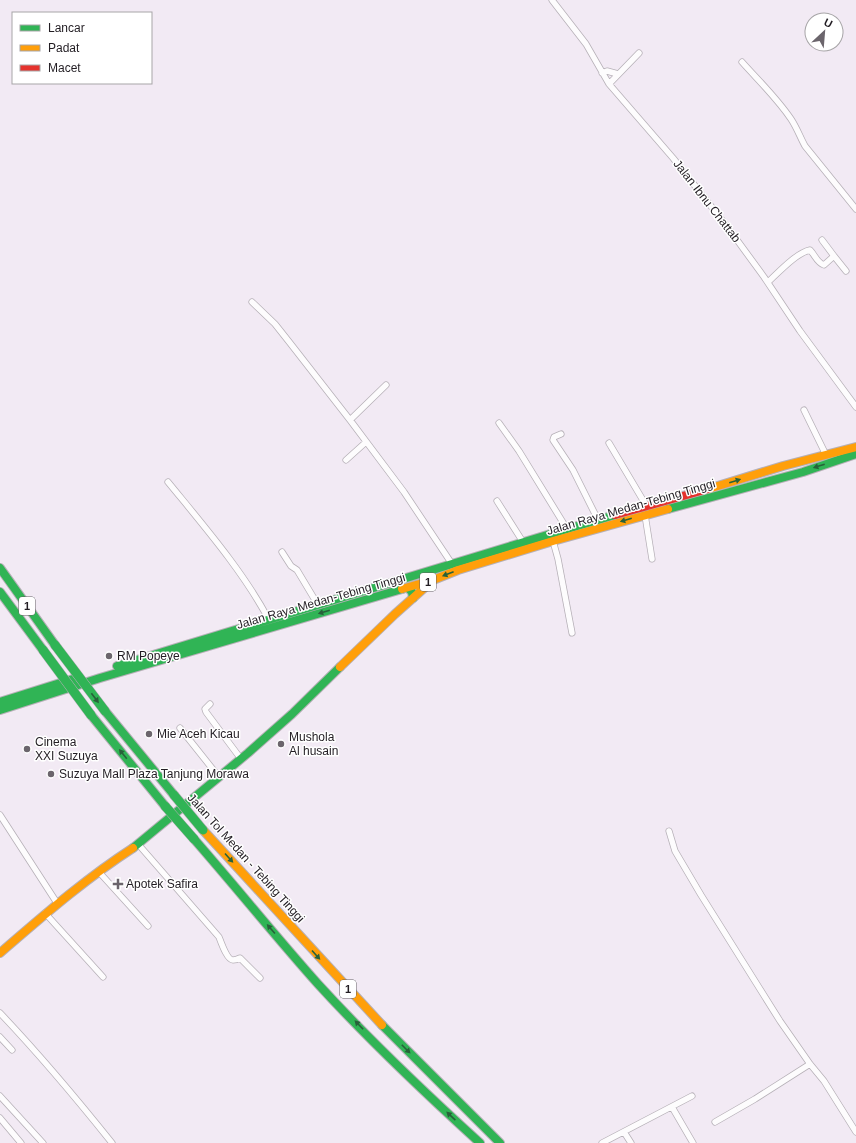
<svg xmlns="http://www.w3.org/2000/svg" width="856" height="1143" font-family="Arial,sans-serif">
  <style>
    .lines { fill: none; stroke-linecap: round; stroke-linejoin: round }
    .street-casing { stroke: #b6b0b7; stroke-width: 7 }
    .fast-casing { stroke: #b6b0b7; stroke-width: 10 }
    .slow-casing { stroke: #b6b0b7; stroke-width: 10 }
    .jam-casing { stroke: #b6b0b7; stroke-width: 10 }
    .street { stroke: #fdfcfd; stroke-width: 5.5 }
    .fast { stroke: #30b455; stroke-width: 8 }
    .slow { stroke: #ff9f0a; stroke-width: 8 }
    .jam { stroke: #e5322d; stroke-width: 8 }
    .fast-bridge-casing { stroke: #b6b0b7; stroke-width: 10; stroke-linecap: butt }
    .fast-bridge { stroke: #30b455; stroke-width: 9 }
    .oneway { fill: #28613a }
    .poi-dot { fill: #6b656c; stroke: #fff; stroke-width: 1.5 }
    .labels { text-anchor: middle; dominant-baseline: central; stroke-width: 3; stroke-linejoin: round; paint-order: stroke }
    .shield { fill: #fff; stroke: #646165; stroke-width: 1 }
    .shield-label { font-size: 11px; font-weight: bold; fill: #221d23 }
    .street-label { font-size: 12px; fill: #221d23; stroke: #fff }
    .poi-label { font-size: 12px; fill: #221d23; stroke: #fff; text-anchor: start }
  </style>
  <rect width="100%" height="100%" fill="#f2eaf4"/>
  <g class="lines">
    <defs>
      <path id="street" d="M552 0 586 44 609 84 673 158 729 229 764 277 800 331 856 407
        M742 62C758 80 777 98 791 119 797 128 800 137 805 146L856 209
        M602 73 607 71 618 74
        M609 84 639 53
        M822 240 834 256
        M768 282C778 273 796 253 810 250 815 255 817 263 824 265L834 256 846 271
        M252 302 275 324 290 343 350 420 404 492 452 564
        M804 410 826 455
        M350 420 386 385
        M499 423 519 451 567 529
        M561 434 554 437 553 440 573 470 598 520
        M609 443 647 507
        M346 460 366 442
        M168 482C203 525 243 571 269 620
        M497 501 523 542
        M645 515 652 559
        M553 541 558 559 572 633
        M282 552 291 566 297 570 318 605
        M210 704 205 709 206 712 241 759
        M180 728 219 777
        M0 815 57 903
        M669 831 675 851 701 895 780 1021 810 1064 824 1081 856 1132
        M138 844 219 937C221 942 227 960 233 960 236 960 238 959 240 958L260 978
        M99 872 148 926
        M45 913 103 977
        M0 1013C40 1055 76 1098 112 1143
        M0 1037 12 1050
        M0 1096 43 1143
        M672 1107 693 1143
        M0 1118 21 1143
        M715 1122 755 1099 810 1064
        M624 1132 631 1143
        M602 1143 692 1096"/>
      <path id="fast" d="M668 509 803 472 856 454
        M0 568 55 645
        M408 588 412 592 413 598
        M0 592 43 650
        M117 666 567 529 615 515
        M0 702 73 679
        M0 710 100 678 402 589
        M105 711 174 795
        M91 715 165 806
        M194 839C236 887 276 937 318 984 369 1040 424 1092 480 1143
        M133 848 248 753 292 714 340 667
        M382 1025 500 1143"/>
      <path id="slow" d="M708 489 783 466 856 447
        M402 589 433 580 458 570 553 541 668 509
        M340 667 395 614 432 581
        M203 830 382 1025
        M0 953C43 916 85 879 133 848"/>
      <path id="jam" d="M615 515 708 489"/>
    </defs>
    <use href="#street" class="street-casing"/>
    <use href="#fast" class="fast-casing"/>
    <use href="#slow" class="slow-casing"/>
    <use href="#jam" class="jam-casing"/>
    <use href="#street" class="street"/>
    <use href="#fast" class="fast"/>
    <use href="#slow" class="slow"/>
    <use href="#jam" class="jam"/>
    <defs>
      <path id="fast-bridge" d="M55 645 105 711
        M43 650 91 715
        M174 795 203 830
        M165 806 194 839"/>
    </defs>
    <use href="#fast-bridge" class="fast-bridge-casing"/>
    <use href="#fast-bridge" class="fast-bridge"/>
  </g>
  <defs><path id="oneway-solid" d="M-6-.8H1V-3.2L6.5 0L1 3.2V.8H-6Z"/></defs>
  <g class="oneway">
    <use href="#oneway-solid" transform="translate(819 466) rotate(162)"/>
    <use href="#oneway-solid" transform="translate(735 481) rotate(-17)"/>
    <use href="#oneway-solid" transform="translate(626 520) rotate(164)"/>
    <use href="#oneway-solid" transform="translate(448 574) rotate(159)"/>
    <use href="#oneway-solid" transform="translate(324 612) rotate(164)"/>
    <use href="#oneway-solid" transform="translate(95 698) rotate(53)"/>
    <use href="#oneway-solid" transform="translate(123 754) rotate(-129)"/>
    <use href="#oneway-solid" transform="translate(229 858) rotate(48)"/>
    <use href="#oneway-solid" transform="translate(271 929) rotate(-131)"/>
    <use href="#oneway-solid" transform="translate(316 955) rotate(48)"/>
    <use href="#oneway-solid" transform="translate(359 1025) rotate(-134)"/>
    <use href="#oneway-solid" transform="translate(406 1049) rotate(45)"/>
    <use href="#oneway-solid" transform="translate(451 1116) rotate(-137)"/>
  </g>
  <g class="poi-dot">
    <circle cx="109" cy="656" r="4"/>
    <circle cx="149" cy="734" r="4"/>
    <circle cx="281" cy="744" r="4"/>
    <circle cx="27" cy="749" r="4"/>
    <circle cx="51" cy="774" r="4"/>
    <path d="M116 878h4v4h4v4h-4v4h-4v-4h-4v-4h4z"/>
  </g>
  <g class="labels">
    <g class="shield">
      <rect x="420" y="573" width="16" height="18" rx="3"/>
      <rect x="19" y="597" width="16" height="18" rx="3"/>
      <rect x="340" y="980" width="16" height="18" rx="3"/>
    </g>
    <g class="shield-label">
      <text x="428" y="582">1</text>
      <text x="27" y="606">1</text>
      <text x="348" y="989">1</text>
    </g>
    <g class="street-label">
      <text transform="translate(707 201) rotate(52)">Jalan Ibnu Chattab</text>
      <text transform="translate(631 507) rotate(-16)">Jalan Raya Medan-Tebing Tinggi</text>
      <text transform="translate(321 601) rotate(-16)">Jalan Raya Medan-Tebing Tinggi</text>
      <text transform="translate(246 858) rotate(48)">Jalan Tol Medan - Tebing Tinggi</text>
    </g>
    <g class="poi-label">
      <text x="117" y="656">RM Popeye</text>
      <text x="157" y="734">Mie Aceh Kicau</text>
      <text x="289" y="737">Mushola<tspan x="289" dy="14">Al husain</tspan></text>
      <text x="35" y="742">Cinema<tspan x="35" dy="14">XXI Suzuya</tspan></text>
      <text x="59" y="774">Suzuya Mall Plaza Tanjung Morawa</text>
      <text x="126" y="884">Apotek Safira</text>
    </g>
  </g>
  <rect x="12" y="12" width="140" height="72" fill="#ffffff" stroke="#a7a5a7"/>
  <rect x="20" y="25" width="20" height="6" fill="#30b455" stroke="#a7a5a7"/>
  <text x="48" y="32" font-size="12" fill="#221d23">Lancar</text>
  <rect x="20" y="45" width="20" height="6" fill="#ff9f0a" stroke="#a7a5a7"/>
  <text x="48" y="52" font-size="12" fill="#221d23">Padat</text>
  <rect x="20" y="65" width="20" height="6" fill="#e5322d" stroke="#a7a5a7"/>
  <text x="48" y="72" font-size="12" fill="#221d23">Macet</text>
  <g transform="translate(824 32) rotate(26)"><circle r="19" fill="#ffffff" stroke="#a7a5a7"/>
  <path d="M0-3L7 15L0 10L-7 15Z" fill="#6b656c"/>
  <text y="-6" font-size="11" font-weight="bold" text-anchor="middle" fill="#221d23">U</text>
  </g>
</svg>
